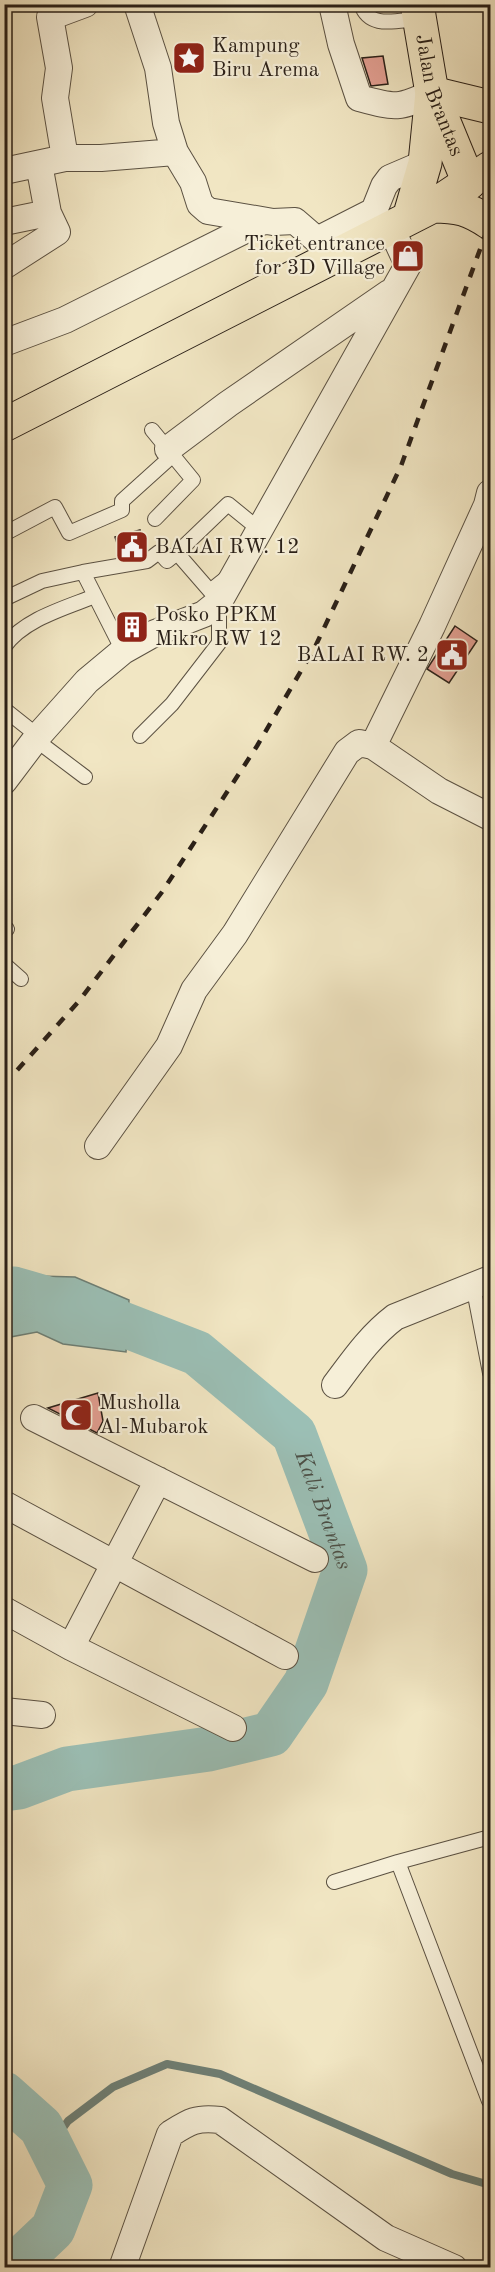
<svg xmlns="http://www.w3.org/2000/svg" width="495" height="2272" font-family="'Old Standard TT',serif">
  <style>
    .water { fill: #9bbfb5; stroke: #6d7f76; stroke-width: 1.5 }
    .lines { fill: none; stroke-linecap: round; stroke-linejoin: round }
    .stream { stroke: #6d7f76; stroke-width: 8 }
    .river { stroke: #9bbfb5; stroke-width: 45 }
    .building { fill: #e39f92; stroke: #291f17; stroke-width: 1.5 }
    .service-casing { stroke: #5b5142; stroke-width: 16 }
    .minor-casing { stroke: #5b5142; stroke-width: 28 }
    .primary-casing { stroke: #291f17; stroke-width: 35 }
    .trunk-casing { stroke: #291f17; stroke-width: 35 }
    .service { stroke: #f6efd8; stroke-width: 14 }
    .minor { stroke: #f6efd8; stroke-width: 26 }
    .primary { stroke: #f1e6c3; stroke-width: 33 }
    .trunk { stroke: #f1e6c3; stroke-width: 33 }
    .rail { stroke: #291f17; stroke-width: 4.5; stroke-dasharray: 10 10; stroke-linecap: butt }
    .labels { text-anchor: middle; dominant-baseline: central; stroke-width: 4.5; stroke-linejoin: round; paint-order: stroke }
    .poi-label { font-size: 21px; fill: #291f17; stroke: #f6efd8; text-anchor: start }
    .street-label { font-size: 21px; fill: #291f17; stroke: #f6efd8 }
    .water-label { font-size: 22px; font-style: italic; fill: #4b4f46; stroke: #f6efd8 }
  </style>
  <rect width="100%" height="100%" fill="#f1e6c3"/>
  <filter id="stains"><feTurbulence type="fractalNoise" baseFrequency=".00333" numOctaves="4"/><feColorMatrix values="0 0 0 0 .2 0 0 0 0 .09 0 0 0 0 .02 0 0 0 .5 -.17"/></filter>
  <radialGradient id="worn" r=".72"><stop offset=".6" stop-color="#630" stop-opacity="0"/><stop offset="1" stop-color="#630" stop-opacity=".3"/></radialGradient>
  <path class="water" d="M4 1268 7 1271 18 1268 38 1276 75 1277 129 1300 126 1352 63 1344 37 1332 5 1338Z"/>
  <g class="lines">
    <path class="stream" d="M50 2146 68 2121 113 2087 167 2064 220 2074 452 2174 490 2185"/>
    <g class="river">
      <path id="s1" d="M4 1290 14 1289 45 1298 117 1322 197 1353 294 1434 345 1570 306 1683 271 1734 209 1749 67 1769 19 1787 4 1789"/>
      <path d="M4 2094 41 2127 70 2185 53 2229 12 2268"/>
    </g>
  </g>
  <path class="building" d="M383 56 388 84 371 86 362 58Z
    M140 530 146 551 121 556 115 537Z
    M142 612 145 621 124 633 119 623Z
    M455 626 477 641 449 683 427 669Z
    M98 1393 103 1421 97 1433 48 1408Z"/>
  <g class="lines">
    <defs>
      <path id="service" d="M361 4C369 30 397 20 419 19
        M152 430 193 480 155 519
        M4 534 55 507 69 533 122 510V501L173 455
        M177 553 228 504 260 530
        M83 572 147 561 159 552 167 561 177 553 210 591 225 579
        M4 599 42 581 83 572 123 651
        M4 647C24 619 65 608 95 596
        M4 709 38 736
        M140 736 172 704 219 643V602
        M36 740 85 777
        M4 927 7 929
        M4 964 21 979
        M473 1285 490 1373
        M398 1862 489 2101
        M334 1882 398 1862 490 1837"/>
      <path id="minor" d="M137 4 158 68 166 123 175 152 193 182 200 204 208 211 273 222 295 221 317 240 374 211 384 186 390 178 425 163
        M332 4 341 44 359 98C396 108 398 109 432 93
        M65 158 55 98 59 68 50 17 85 4
        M4 171 65 158H101L175 152
        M4 222 48 213 39 164
        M4 266 57 232 48 213
        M4 343 65 320 263 221
        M168 449 228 404 389 293
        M373 746 439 791 490 817
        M4 781 38 736 87 681 123 651 155 633 204 614 219 602 408 265 391 228
        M98 1146 169 1046 194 990 235 934 347 752 359 743 373 746 432 626 487 505 490 493
        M335 1385C353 1361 370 1336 395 1317L490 1279
        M34 1418 315 1559
        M4 1504 285 1656
        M4 1610 71 1647 233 1728
        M71 1647 158 1480
        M4 1711 42 1715
        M122 2268 170 2134C189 2122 196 2117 220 2120L386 2238 454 2268"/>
      <g id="primary">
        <path id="s2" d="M417 4 432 93 469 183"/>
      </g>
      <path id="trunk" d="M433 206C458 206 469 209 490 223
        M409 218 425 163 432 93 490 107
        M4 425 433 206 490 168"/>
    </defs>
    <use href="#service" class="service-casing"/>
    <use href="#minor" class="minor-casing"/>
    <use href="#primary" class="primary-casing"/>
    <use href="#trunk" class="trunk-casing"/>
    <use href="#service" class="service"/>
    <use href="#minor" class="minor"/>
    <use href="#primary" class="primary"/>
    <use href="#trunk" class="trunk"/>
    <path class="rail" d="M4 1085 79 1001 162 892 257 746 315 647 401 466 490 222"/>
  </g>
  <defs>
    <symbol id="sight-square" viewBox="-11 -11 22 22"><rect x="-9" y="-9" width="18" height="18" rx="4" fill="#8f2418" stroke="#f6efd8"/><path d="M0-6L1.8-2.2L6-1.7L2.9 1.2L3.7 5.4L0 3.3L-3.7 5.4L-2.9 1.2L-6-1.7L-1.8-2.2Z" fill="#fff"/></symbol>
    <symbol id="shop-square" viewBox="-11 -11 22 22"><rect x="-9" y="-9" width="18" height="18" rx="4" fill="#8f2418" stroke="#f6efd8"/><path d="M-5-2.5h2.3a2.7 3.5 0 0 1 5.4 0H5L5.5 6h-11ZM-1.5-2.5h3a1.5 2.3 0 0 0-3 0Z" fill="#fff"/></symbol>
    <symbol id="civic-square" viewBox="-11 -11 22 22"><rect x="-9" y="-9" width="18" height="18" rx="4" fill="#8f2418" stroke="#f6efd8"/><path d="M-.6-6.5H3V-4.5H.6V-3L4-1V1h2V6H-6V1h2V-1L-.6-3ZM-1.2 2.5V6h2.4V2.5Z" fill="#fff"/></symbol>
    <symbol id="building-square" viewBox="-11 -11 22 22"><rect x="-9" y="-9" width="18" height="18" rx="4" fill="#8f2418" stroke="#f6efd8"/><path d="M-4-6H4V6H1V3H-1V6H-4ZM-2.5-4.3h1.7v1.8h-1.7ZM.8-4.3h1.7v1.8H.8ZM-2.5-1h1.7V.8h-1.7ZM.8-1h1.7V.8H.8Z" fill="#fff"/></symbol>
    <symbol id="mosque-square" viewBox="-11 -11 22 22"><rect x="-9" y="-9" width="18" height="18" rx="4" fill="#8f2418" stroke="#f6efd8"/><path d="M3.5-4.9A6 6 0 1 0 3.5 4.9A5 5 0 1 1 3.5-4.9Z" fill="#fff"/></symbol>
  </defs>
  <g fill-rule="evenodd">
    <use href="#sight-square" x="170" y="39" width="38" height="38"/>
    <use href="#shop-square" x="389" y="237" width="38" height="38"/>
    <use href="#civic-square" x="113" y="528" width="38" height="38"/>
    <use href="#building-square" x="113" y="608" width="38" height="38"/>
    <use href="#civic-square" x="433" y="636" width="38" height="38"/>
    <use href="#mosque-square" x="57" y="1396" width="38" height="38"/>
  </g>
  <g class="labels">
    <g class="poi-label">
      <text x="212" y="46">Kampung<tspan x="212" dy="24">Biru Arema</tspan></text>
      <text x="385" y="244" text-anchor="end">Ticket entrance<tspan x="385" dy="24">for 3D Village</tspan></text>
      <text x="155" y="547">BALAI RW. 12</text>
      <text x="155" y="615">Posko PPKM<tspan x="155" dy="24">Mikro RW 12</tspan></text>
      <text x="429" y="655" text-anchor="end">BALAI RW. 2</text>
      <text x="99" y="1403">Musholla<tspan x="99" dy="24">Al-Mubarok</tspan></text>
    </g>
    <g class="street-label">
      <text stroke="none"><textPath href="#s2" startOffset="94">Jalan Brantas</textPath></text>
    </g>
    <g class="water-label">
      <text stroke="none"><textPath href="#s1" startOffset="412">Kali Brantas</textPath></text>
    </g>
  </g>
  <rect width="495" height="2272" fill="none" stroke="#f1e6c3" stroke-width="24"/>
  <rect x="6" y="6" width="483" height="2260" fill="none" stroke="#291f17" stroke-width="3"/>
  <rect x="12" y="12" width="471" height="2248" fill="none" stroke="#291f17" stroke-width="1.5"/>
  <rect width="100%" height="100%" filter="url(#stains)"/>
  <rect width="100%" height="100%" fill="url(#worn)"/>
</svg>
